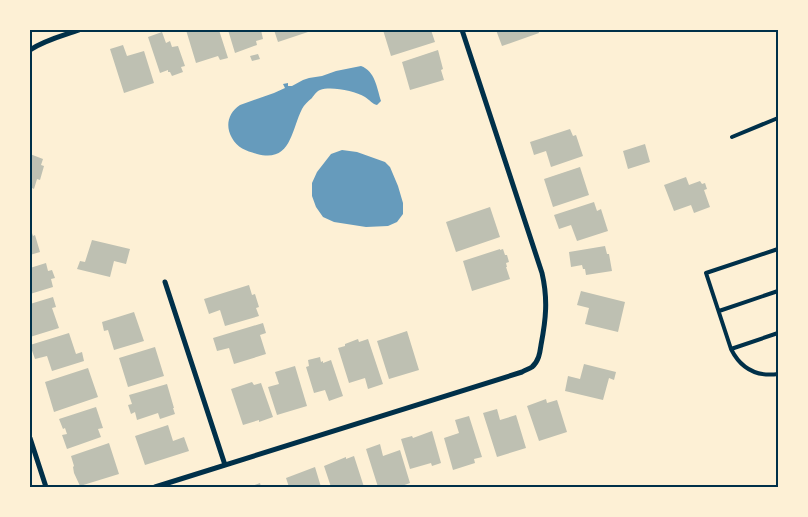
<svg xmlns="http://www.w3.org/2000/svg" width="808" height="517" font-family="'Golos Text',sans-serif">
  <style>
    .water { fill: #669bbc }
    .building { fill: #bec0b2 }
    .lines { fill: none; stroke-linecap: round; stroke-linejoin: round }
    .service { stroke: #003049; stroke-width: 4 }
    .minor { stroke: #003049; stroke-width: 5 }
    .neatline { fill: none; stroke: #003049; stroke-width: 2 }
  </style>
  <rect width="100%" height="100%" fill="#fdf0d5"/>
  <path class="water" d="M361 66C375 71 377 88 381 101L377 105C372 104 370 100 365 97 355 91 331 86 320 90 317 91 314 95 312 98 308 101 304 105 302 109 291 131 291 163 257 154 247 151 237 148 232 138 225 126 228 113 240 105L274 93 285 88 283 84 288 83V86H292L303 80 309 78 322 76 336 71Z
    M342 150 357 152 385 162 390 167 398 186 403 203V214L397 222 388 226 366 227 334 222 323 217 316 207 312 196V183L317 172 331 154Z"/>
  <path class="building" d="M186 30H201L202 31 206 30H219L228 58 220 60 218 56 196 63Z
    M228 30H261L263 39 256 41 257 45 235 53Z
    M274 30H307L308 32 278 42Z
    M383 30H419L420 31 431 30 435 42 391 56Z
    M496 30H538L539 33 502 46Z
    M162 32 166 43 170 41 172 47 178 46 185 66 181 67 183 72 172 76 170 72H168V70L160 73 148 37Z
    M123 45 127 56 144 51 154 83 124 93 110 49Z
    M438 50 443 69 441 70 444 80 410 90 402 62Z
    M258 54 260 59 252 61 250 56Z
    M570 129 573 136 576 135 583 156 551 167 546 151 534 155 530 142Z
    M645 144 650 162 628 169 623 151Z
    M30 154 43 159 41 165 44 166 40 180 37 179 34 189 30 187Z
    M580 167 589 195 553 207 544 179Z
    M686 177 689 185 700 181 702 184 705 183 707 189 704 190 710 207 694 213 691 205 674 211 664 185Z
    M594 202 597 211 601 209 608 231 577 241 571 225 559 229 554 215Z
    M490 207 500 237 456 252 446 222Z
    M30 227 33 236 35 235 40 252 30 255Z
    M92 240 130 249 126 264 114 261 110 277 77 269 80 261 85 262Z
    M605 246 607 254H609L612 271 586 275 585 269H583L582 265 571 267 569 252Z
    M500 249V250L503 249 505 255H507L509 262 506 263 507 267H506L510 279 472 291 463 261Z
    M46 263 48 271 52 270 55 278 51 279 53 287 30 294V268Z
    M249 285 252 295 255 294 259 307 256 308 259 316 225 326 220 310 209 314 204 299Z
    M581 291 625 302 618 332 585 324 589 308 577 305Z
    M53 297 56 307 52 308 59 328 30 337V304Z
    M134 312 144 341 114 350 108 330 104 331 102 322Z
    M263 323 266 333 260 335 266 354 234 364 229 348 217 351 213 338Z
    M407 331 419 370 389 379 377 341Z
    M69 333 76 354 82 352 84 361 52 371 47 356 35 359 30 345Z
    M358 339 359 342 368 339 383 384 368 389 365 378 349 383 338 348 345 346V344Z
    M155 347 164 376 128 387 119 358Z
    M320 357 321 362 323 361V363L331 360 343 396 329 401 325 390 314 393 306 367 309 366 308 360Z
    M584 364 616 372 614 380 609 378 603 400 565 391 568 376 580 379Z
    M295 366 307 406 277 415 268 387 279 384 275 372Z
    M88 368 98 397 54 412 45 382Z
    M252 382 254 385 261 383 273 417 259 422V420L243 425 231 389Z
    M167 384 174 408H173L175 414 160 419 158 413 137 420 135 412 131 414 128 405 132 404 129 395Z
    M546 399 547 403 557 400 567 432 539 441 527 406Z
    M96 407 103 428 98 429 101 437 67 449 62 435 67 434 65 428 63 429 59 419Z
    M497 409 500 420 516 415 526 448 497 457 483 413Z
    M469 416 482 457 474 459 475 463 453 470 444 438 459 433 455 420Z
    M168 425 173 441 184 437 189 451 145 465 135 436Z
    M432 431 441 463 432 466 431 463 410 469 401 439 412 436 413 438Z
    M109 443 119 474 80 486 74 473 73 467 74 466 71 456Z
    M380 444 383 456 400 450 410 483 399 487H378L366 449Z
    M354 456 364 487H331L324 466 346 457V459Z
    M315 467 321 487H289L286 478Z
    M260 483 261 487H249Z"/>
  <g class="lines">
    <path class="service" d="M732 137 778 118
      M778 249 706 273 731 349C741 369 756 377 778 374
      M719 311 778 291
      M731 349 778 333"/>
    <path class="minor" d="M30 50C45 40 62 36 79 30
      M165 282 225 465
      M30 438 46 487
      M155 487 522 372C525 370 529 369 532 367 539 361 540 352 541 345 546 319 548 299 542 273L462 30"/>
  </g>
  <rect width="808" height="517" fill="none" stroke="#fdf0d5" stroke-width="62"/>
  <rect x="31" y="31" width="746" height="455" class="neatline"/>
</svg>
